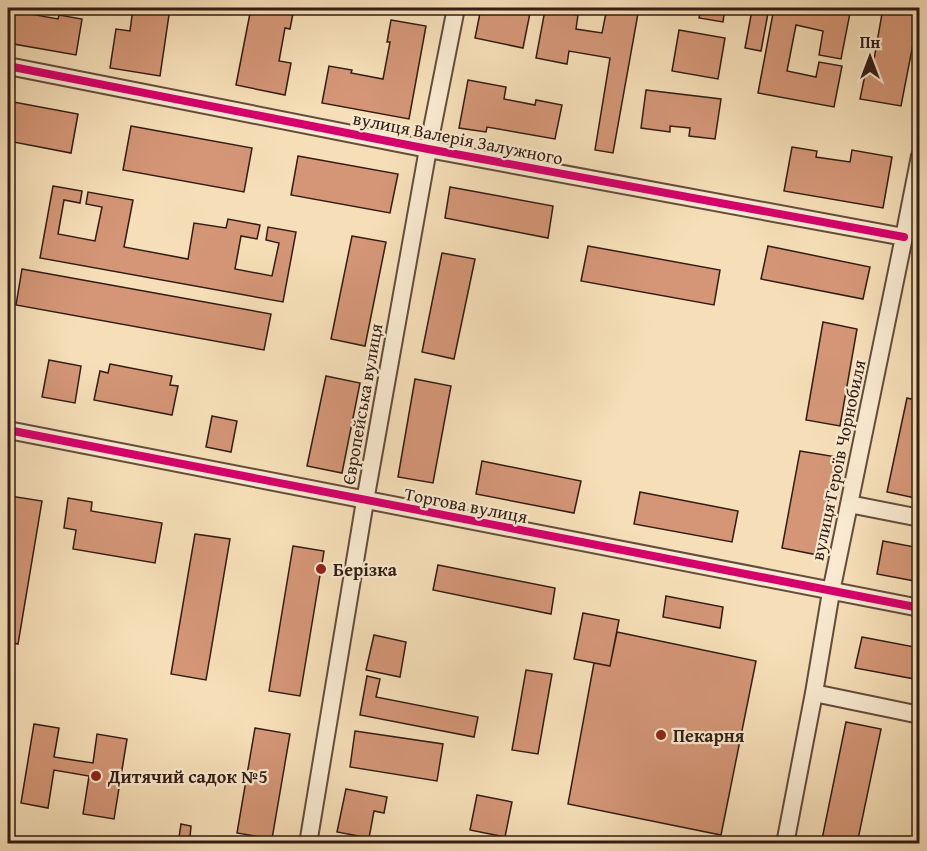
<svg xmlns="http://www.w3.org/2000/svg" width="927" height="851" font-family="'Gentium Book Plus',serif">
  <style>
    .building { fill: #d49677; stroke: #321c13; stroke-width: 1.5 }
    .lines { fill: none; stroke-linecap: round; stroke-linejoin: round }
    .minor-casing { stroke: #634d3c; stroke-width: 20 }
    .minor { stroke: #f9ead1; stroke-width: 16 }
    .cycleway-casing { stroke: #f9ead1; stroke-width: 11 }
    .cycleway { stroke: #d6006c; stroke-width: 8 }
    .poi-dot { fill: #8f2418; stroke: #f9ead1; stroke-width: 2 }
    .labels { text-anchor: middle; dominant-baseline: central; stroke-width: 4.5; stroke-linejoin: round; paint-order: stroke }
    .street-label { font-size: 18px; fill: #321c13; stroke: #f9ead1 }
    .poi-label { font-size: 18px; font-weight: bold; fill: #321c13; stroke: #f9ead1; text-anchor: start }
  </style>
  <rect width="100%" height="100%" fill="#f6dfb8"/>
  <filter id="stains"><feTurbulence type="fractalNoise" baseFrequency=".00333" numOctaves="4"/><feColorMatrix values="0 0 0 0 .2 0 0 0 0 .09 0 0 0 0 .02 0 0 0 .5 -.17"/></filter>
  <radialGradient id="worn" r=".72"><stop offset=".6" stop-color="#630" stop-opacity="0"/><stop offset="1" stop-color="#630" stop-opacity=".3"/></radialGradient>
  <path class="building" d="M8 8H31L30 14 58 19 59 15 82 19 76 55 8 43Z
    M133 8H170L160 76 110 68 116 29 130 31Z
    M251 8H294L290 29 285 28 279 61 291 63 285 95 236 85Z
    M481 8H531L523 48 475 38Z
    M607 8H639L613 153 595 150 610 58 569 51 567 64 536 58 545 10 578 15 576 29 602 33Z
    M697 8H725L723 22 699 18 701 8Z
    M774 8H851L841 59 819 55 823 31 796 25 787 71 816 77 819 62 842 66 834 107 758 93Z
    M883 8H920L901 106 860 99 866 70 872 71Z
    M752 10 768 13 761 51 745 48Z
    M391 20 426 26 409 119 322 103 329 66 352 70 351 73 383 79 390 42H387Z
    M679 30 725 38 718 79 672 71Z
    M468 80 506 87 504 99 535 105 536 100 562 105 555 139 487 127 486 132 459 128Z
    M646 90 721 99 715 139 689 136 690 128 670 126V132L641 128Z
    M8 101 78 114 71 153 8 141Z
    M131 126 252 148 244 192 123 170Z
    M792 147 817 151 816 157 850 162 852 150 892 157 883 208 784 191Z
    M298 156 398 174 390 213 291 195Z
    M53 186 82 191 80 203 64 200 58 234 95 241 102 207 86 204 88 192 133 200 124 247 188 259 194 223 226 228 228 219 260 225 257 239 241 236 235 269 272 276 279 243 266 240 268 227 296 232 283 302 40 258Z
    M450 187 553 206 548 238 445 218Z
    M352 236 386 242 365 346 331 339Z
    M588 246 720 270 714 305 581 281Z
    M768 246 870 267 863 299 761 279Z
    M442 253 475 259 454 359 422 352Z
    M22 269 271 314 264 350 16 305Z
    M823 322 857 329 840 426 806 420Z
    M49 360 81 366 75 403 42 397Z
    M110 364 172 376 170 385 178 386 172 415 94 400 100 371 108 373Z
    M326 376 360 383 342 473 307 466Z
    M415 379 451 386 433 483 398 477Z
    M907 398 920 401V499L887 492Z
    M212 416 237 421 231 452 206 447Z
    M800 451 837 457 818 555 782 548Z
    M482 461 581 481 574 513 476 494Z
    M640 492 738 511 732 542 634 524Z
    M10 496 42 501 18 644 8 642V510Z
    M68 498 92 502 91 511 162 523 155 563 73 549 76 530 64 528Z
    M195 534 230 539 206 680 171 674Z
    M883 541 920 548V582L877 574Z
    M293 546 324 551 300 696 269 691Z
    M438 565 555 588 551 614 433 590Z
    M666 596 723 607 720 628 663 617Z
    M583 613 619 620 610 666 574 659Z
    M617 632 756 661 721 835 568 804 594 663 610 666Z
    M374 635 406 642 400 677 366 670Z
    M862 637 920 648V680L855 668Z
    M526 670 552 674 538 754 512 750Z
    M367 676 380 679 376 697 478 717 474 737 360 715Z
    M846 722 881 729 857 844H821Z
    M34 724 59 728 54 757 73 760 93 763 97 734 127 739 114 819 83 814 89 776 54 770 48 808 21 803Z
    M255 728 290 734 272 839 237 833Z
    M355 731 443 744 437 781 350 767Z
    M346 789 387 797 384 813 374 811 369 838 337 832Z
    M477 795 512 802 505 837 470 830Z
    M181 824 191 826 190 837 219 844H178Z"/>
  <g class="lines">
    <defs>
      <path id="minor" d="M8 66 428 149 904 237
        M8 430 920 608
        M849 504 920 518
        M814 693 920 715
        M308 844 365 501 428 149 456 8
        M785 844 814 693 831 592 904 237 920 156"/>
    </defs>
    <use href="#minor" class="minor-casing"/>
    <use href="#minor" class="minor"/>
    <defs>
      <path id="cycleway" d="M8 66 428 149 904 237
        M8 430 920 608"/>
    </defs>
    <use href="#cycleway" class="cycleway-casing"/>
    <use href="#cycleway" class="cycleway"/>
  </g>
  <g class="poi-dot">
    <circle cx="321" cy="569" r="6"/>
    <circle cx="661" cy="735" r="6"/>
    <circle cx="96" cy="776" r="6"/>
  </g>
  <g class="labels">
    <g class="street-label">
      <text transform="translate(458 138) rotate(11)">вулиця Валерія Залужного</text>
      <text transform="translate(362 404) rotate(-80)">Європейська вулиця</text>
      <text transform="translate(838 460) rotate(-78)">вулиця Героїв Чорнобиля</text>
      <text transform="translate(466 505) rotate(11)">Торгова вулиця</text>
    </g>
    <g class="poi-label">
      <text x="333" y="569">Берізка</text>
      <text x="673" y="735">Пекарня</text>
      <text x="108" y="776">Дитячий садок №5</text>
    </g>
  </g>
  <rect width="927" height="851" fill="none" stroke="#f6dfb8" stroke-width="30"/>
  <rect x="9" y="9" width="909" height="833" fill="none" stroke="#321c13" stroke-width="3"/>
  <rect x="15" y="15" width="897" height="821" fill="none" stroke="#321c13" stroke-width="1.5"/>
  <g transform="translate(870 57)" stroke="#f9ead1" stroke-width="4.5" paint-order="stroke">
  <path d="M0-4.5L10 22L0 15L-10 22Z" fill="#321c13"/>
  <text y="-9" font-size="16" font-weight="bold" text-anchor="middle" fill="#321c13">Пн</text>
  </g>
  <rect width="100%" height="100%" filter="url(#stains)"/>
  <rect width="100%" height="100%" fill="url(#worn)"/>
</svg>
